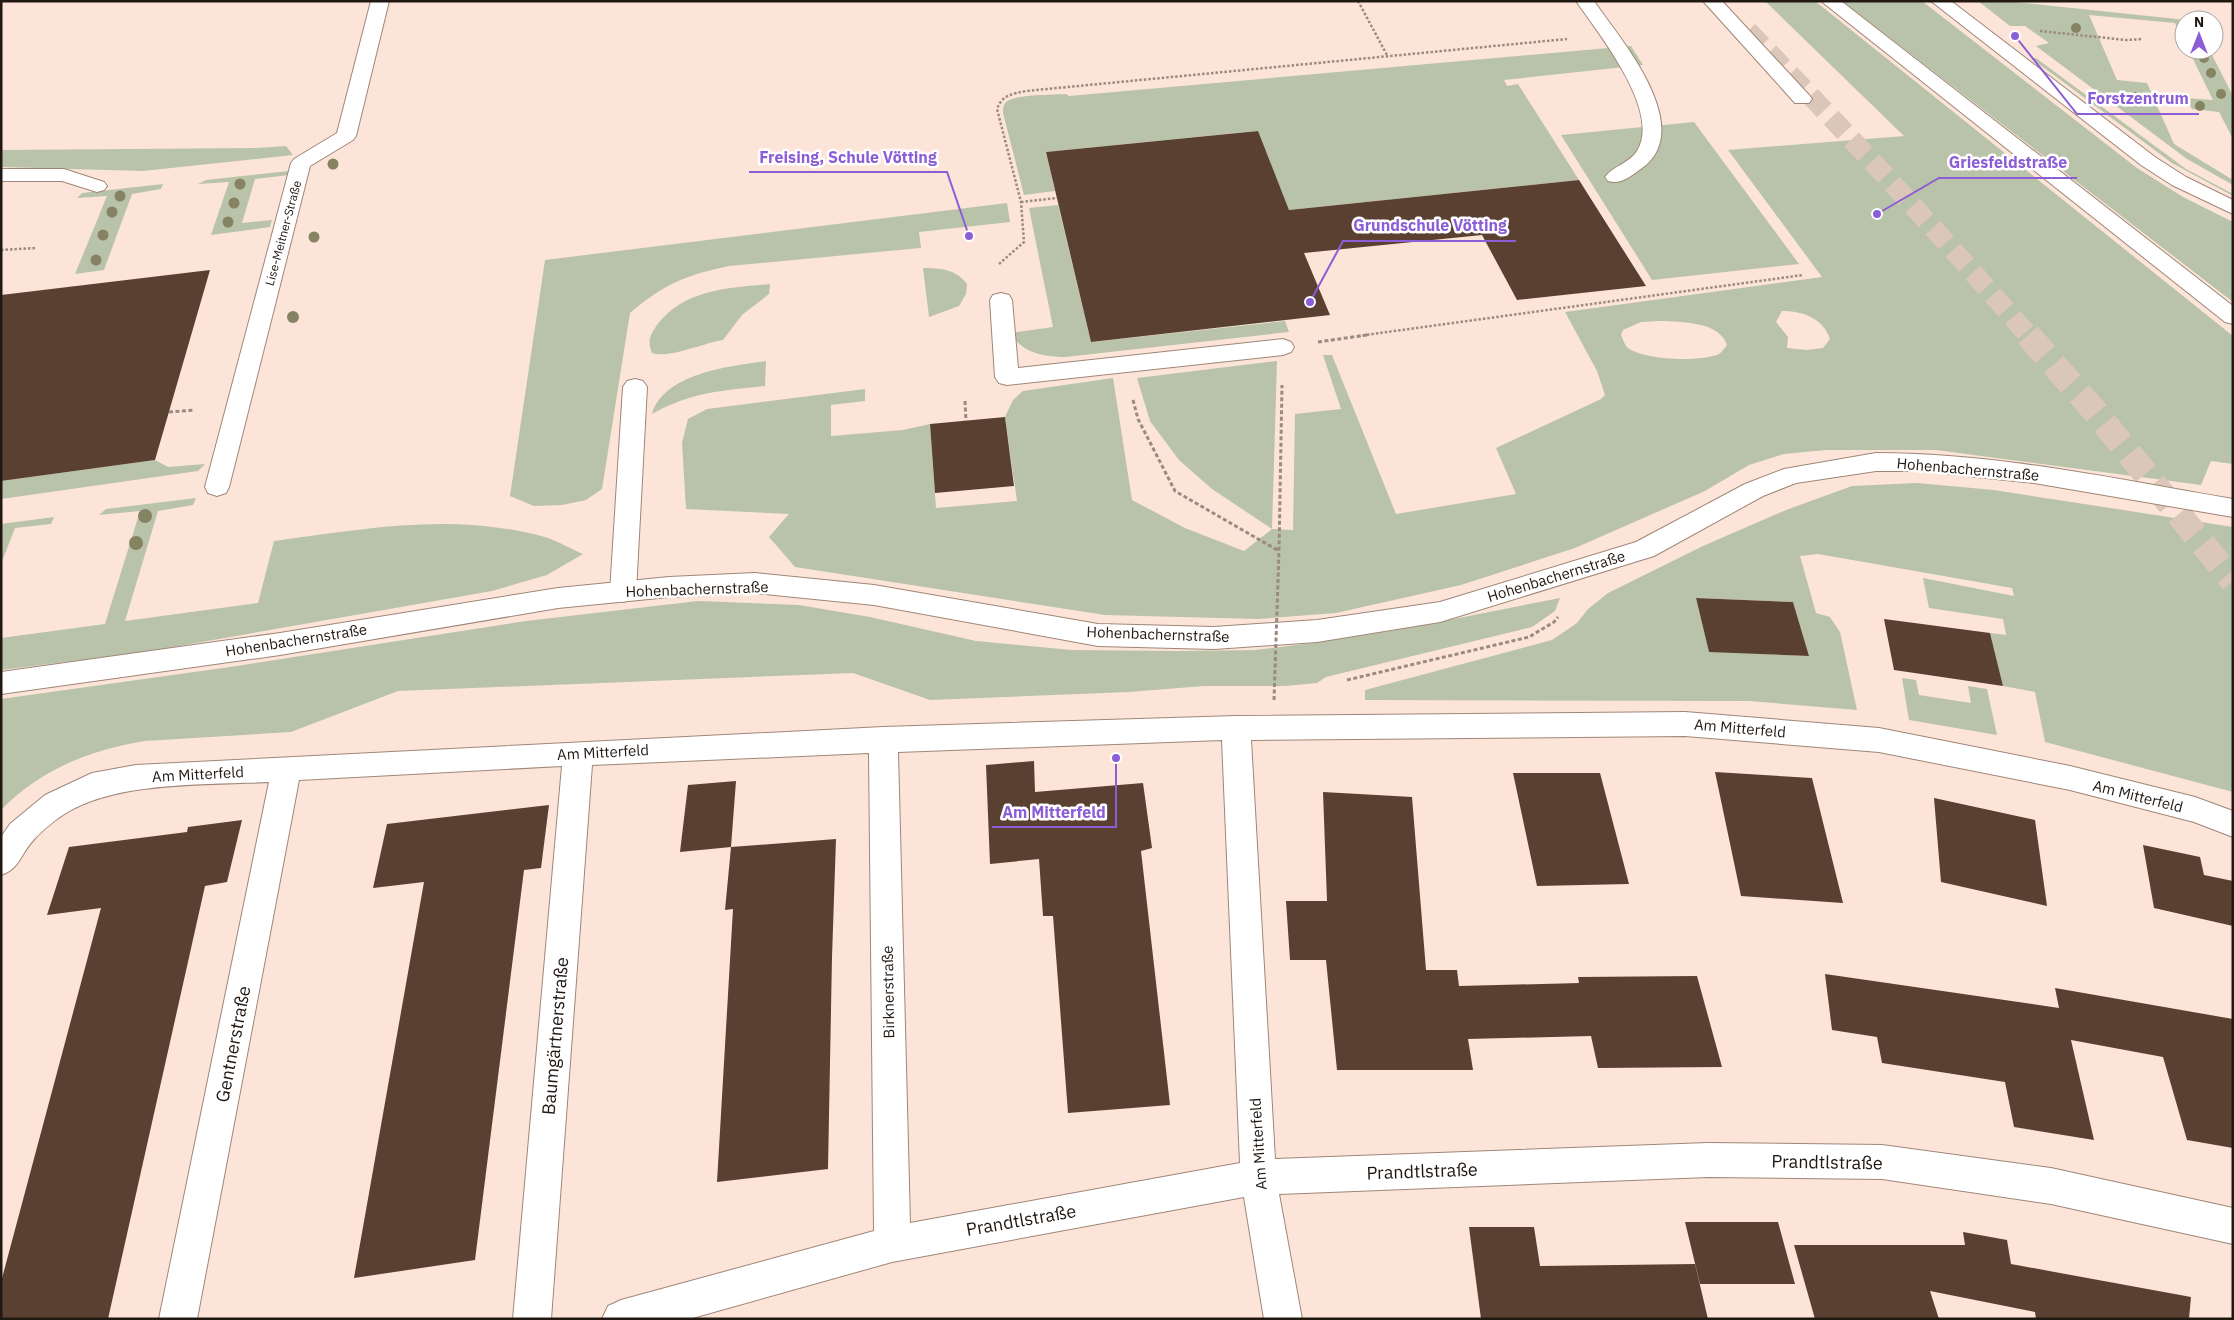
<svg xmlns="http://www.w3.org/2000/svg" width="2234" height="1320" font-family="'IBM Plex Sans',sans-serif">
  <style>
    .green { fill: #b9c3aa; fill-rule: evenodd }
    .building { fill: #5a4031 }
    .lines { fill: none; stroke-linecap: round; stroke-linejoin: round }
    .secondary-tunnel-far1 { stroke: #dbc6ba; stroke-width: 20; stroke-dasharray: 20 10; stroke-linecap: butt }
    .secondary-tunnel { stroke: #dbc6ba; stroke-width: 26; stroke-dasharray: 26 13; stroke-linecap: butt }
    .lane-casing { stroke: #9f8677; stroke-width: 2 }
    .street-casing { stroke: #9f8677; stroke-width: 2 }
    .secondary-casing { stroke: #9f8677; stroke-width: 2 }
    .path-far1 { stroke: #9b8a81; stroke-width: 2.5; stroke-dasharray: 2.5 2; stroke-linecap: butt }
    .path { stroke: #9b8a81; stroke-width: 3; stroke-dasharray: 4 2.5; stroke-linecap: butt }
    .lane { fill: #fff; fill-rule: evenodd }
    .street { fill: #fff; fill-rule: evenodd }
    .secondary { fill: #fff; fill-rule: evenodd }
    .path-bridge { stroke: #9b8a81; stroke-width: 3; stroke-dasharray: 4 2.5; stroke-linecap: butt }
    .tree { fill: #868362 }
    .labels { text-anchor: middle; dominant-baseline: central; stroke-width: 5; stroke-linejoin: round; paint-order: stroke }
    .far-street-label { font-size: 12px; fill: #211812; stroke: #fff }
    .street-label { font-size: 15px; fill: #211812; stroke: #fff }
    .near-street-label { font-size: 18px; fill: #211812; stroke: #fff }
    .leader { fill: none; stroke: #8b5dd6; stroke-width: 2 }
    .callout-dot { fill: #8b5dd6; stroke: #fff; stroke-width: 2 }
    .callout-label { font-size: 16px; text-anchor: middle; font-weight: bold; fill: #8b5dd6; stroke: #fff; stroke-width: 5; stroke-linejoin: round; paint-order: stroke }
  </style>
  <rect width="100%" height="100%" fill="#fce5d8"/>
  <path class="green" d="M1765 1H1815L2233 336V464L2211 461 2201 485 1936 450H1826L1784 454 1749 465 1705 491 1575 548 1461 585 1336 613 1258 619 1105 615 795 567 769 537 789 514 686 509 682 443 688 419 707 409 865 389V401L831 405V436L903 430 930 424 936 508 1017 501 1005 417 1013 400 1023 391 1113 378 1132 500 1185 528 1244 551 1272 529 1212 489 1179 460 1150 421 1137 378 1277 361 1272 529 1293 530 1295 414 1341 409 1323 355H1332L1396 514 1516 494 1496 448 1601 399 1605 395 1597 371 1565 312 1822 277 1728 150 1904 136ZM1782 311C1803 311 1823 318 1830 339L1823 348 1807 350 1787 348 1788 337 1776 322ZM1660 321C1681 322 1719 321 1727 345 1724 349 1722 352 1719 354 1702 362 1640 361 1626 346 1624 343 1623 339 1621 335L1623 330 1641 322Z
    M1842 1H1922L2137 168 2183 197 2233 222V302Z
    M1978 1H2005L2186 20H2184V37L2181 36 2175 23 2089 15 2117 80 2147 83 2174 144 2233 180V185L2187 159 2036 46 2049 43 2025 26H2010Z
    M1631 46 1643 65 1504 80 1507 86 1518 84 1579 180 1289 210 1257 131 1046 152 1055 191 1024 195 1003 113C1003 109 1003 105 1006 102 1015 94 1054 95 1066 94L1069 96Z
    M2189 51 2211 53 2233 96V139L2219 112 2192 109 2186 98 2213 100Z
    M2031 58H2036L2186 169 2233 194V196L2172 163Z
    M1694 122 1799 264 1652 280 1561 135Z
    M286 146 293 155 143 171 1 167V150L256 148Z
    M289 171V175L255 179 242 223 272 220 270 227 211 235 229 182 198 184 206 180Z
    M163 184 161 189 132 194 104 270 75 274 107 196 77 198 82 193Z
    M1007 203 1010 222 919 232 921 248 729 266C686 275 664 284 630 313L602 489 586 500 562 505 534 506 510 496 545 260Z
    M1058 205 1091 342 1285 321 1289 332 1065 357C1044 357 1021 353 1011 333L1053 327 1029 208Z
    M923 268C940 268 956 269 967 284L966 294 959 306 929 317Z
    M770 284 769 294 742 315 723 340C703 343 669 359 652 353 647 341 650 335 657 325 684 289 729 288 770 284Z
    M766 361 765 386C721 391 692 392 652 414 664 373 731 366 766 361Z
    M155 460 168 467 205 464 198 471 1 499V481Z
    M1917 483 1994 490 2233 527V792L2045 742 2035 692 2003 686 1990 633 2006 635 2003 619 1929 608 1923 578 2014 596 2012 588 1818 554 1800 556 1816 613 1830 617 1840 632 1857 710 1749 701 1365 700V690L1552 640 1577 623 1588 609 1608 593 1703 546 1786 510 1852 486ZM1696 598 1793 602 1809 656 1709 651Z
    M196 498 193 505 158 511 125 621 258 603 274 541C367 529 452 512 545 537 558 541 571 549 583 554L547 575 492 591 145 652 1 670V638L105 624 140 511 99 515 106 509Z
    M54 517 51 524 15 528 1 564V524Z
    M1560 598 1555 611 1532 627 1326 677 1317 683 1285 686H1204L1129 692 930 700 853 673 398 691 291 732 145 741C90 750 41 769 1 810V699L237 666 526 621 698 601 799 605 870 617 976 641 1072 650 1177 651 1255 650 1321 642 1408 628Z
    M1902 678 1916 680 1919 695 1971 703 1968 686 1987 689 1997 735 1909 720Z"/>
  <path class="building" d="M1258 131 1289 210 1579 180 1646 286 1517 300 1482 235 1304 253 1330 315 1091 342 1046 152Z
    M210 270 155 460 1 481V295Z
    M1005 417 1014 486 935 493 930 424Z
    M1696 598 1793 602 1809 656 1709 652Z
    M1884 619 1990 633 2003 686 1894 670Z
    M1034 761 1035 792 1143 783 1152 848 1141 851 1170 1105 1068 1113 1053 916H1043L1039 859 990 864 986 765Z
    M1715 772 1812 778 1843 903 1741 896Z
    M1513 773H1600L1629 884 1537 886Z
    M736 781 731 847 680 852 688 785Z
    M1323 792 1412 797 1426 970H1457L1459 986 1579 983 1578 977 1697 976 1722 1067 1598 1068 1591 1036 1468 1039 1473 1070H1337L1326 960H1290L1286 901H1327Z
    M1934 798 2035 820 2047 906 1941 882Z
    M549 805 541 868 524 870 475 1260 354 1278 424 882 373 888 387 824Z
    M242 820 227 882 205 886 108 1319H1V1282L101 908 47 915 69 847 187 832 188 827Z
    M836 839 832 957 828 1169 717 1182 733 909 725 910 731 847Z
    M2143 845 2200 857 2204 875 2233 881V926L2154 908Z
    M1825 974 2059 1008 2055 988 2233 1019V1148L2187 1140 2163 1057 2071 1040 2094 1140 2014 1127 2005 1082 1882 1063 1877 1037 1832 1030Z
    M1685 1222H1778L1795 1284H1700Z
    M1469 1227H1534L1540 1266 1695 1264 1708 1319H1481Z
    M1963 1232 2007 1240 2011 1264 2191 1297 2189 1319H2036L2035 1312 1930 1291 1939 1319H1815L1794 1245H1965Z"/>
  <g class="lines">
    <path class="secondary-tunnel-far1" d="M1748 31C1845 130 1938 232 2029 336"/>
    <path class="secondary-tunnel" d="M2028 335 2092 408 2233 581"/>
    <defs>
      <path id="lane" d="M1576 1H1594L1601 11C1628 48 1694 130 1642 168 1631 176 1621 185 1608 181L1605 177C1613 166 1630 163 1637 151 1662 111 1598 33 1576 1Z
        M1703 1H1722L1809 95 1812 99 1809 103H1795Z
        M1 169H64L104 182 107 186 104 190 97 192 62 181H1Z
        M1001 293 1009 295 1012 300 1018 368 1283 339 1291 342 1294 347 1291 352 1283 355 1007 385 999 383 995 377 990 300 993 295Z
        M635 379 643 381 647 387 636 592 632 599 623 602 614 599 610 592 623 387 627 381Z"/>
      <path id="street" d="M371 1H389L356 136 353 140 310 166 229 487 226 493 217 496 208 493 205 487 291 163 294 159 337 133Z
        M1821 1H1841L2233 306V324L2225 322Z
        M1876 453C1996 453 2115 479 2233 499V517L2034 483 1920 471H1876L1796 483 1763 496 1654 556 1440 622 1317 642 1214 649 1098 646 874 605 755 593 669 597 558 608 280 655 1 694V672L280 633 558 588 669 577 755 573 874 585 1098 624 1214 627 1317 620 1440 602 1636 542 1745 484 1784 469Z
        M1685 712 1879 728 2070 766 2195 797 2233 811V837L2194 822 2070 790 1879 752 1685 736 1251 740 1275 1159 1708 1143 1882 1145 2051 1168 2233 1208V1244L2051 1204 1882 1179 1708 1177 1279 1194 1302 1319H1264L1244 1197 892 1262 689 1319H602L608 1306 621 1300 874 1231 869 753 592 765 551 1319H513L562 766 299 780 197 1319H159L269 782C209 785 118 781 66 813 55 820 40 832 31 843 20 856 19 869 1 875V837L10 824 45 795 92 773 136 765 883 727 1236 716ZM1222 740 1240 1163 910 1223 898 752Z"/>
      <path id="secondary" d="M1931 1H1951L2155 157 2186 177 2233 200V214L2172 185 2141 165Z"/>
    </defs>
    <use href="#lane" class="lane-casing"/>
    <use href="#street" class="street-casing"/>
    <use href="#secondary" class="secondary-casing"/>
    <path class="path-far1" d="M1358 1 1387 55
      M2040 31 2126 40 2143 39
      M1021 202 1057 198
      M1 250 36 248
      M999 264 1024 242 1021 202 997 109C1002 95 1012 94 1026 91L1567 39
      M1358 336 1803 275"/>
    <path class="path" d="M1318 342 1367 335
      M1133 400 1138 419 1175 491 1279 551 1282 385
      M965 401 966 421
      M169 412 195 410
      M1347 680 1529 637 1554 622 1558 617"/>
    <use href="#lane" class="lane"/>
    <use href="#street" class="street"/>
    <use href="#secondary" class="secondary"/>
    <path class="path-bridge" d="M1274 700 1279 551"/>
  </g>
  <g class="tree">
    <circle cx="2076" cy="28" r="5"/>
    <circle cx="2204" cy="58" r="5"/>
    <circle cx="2211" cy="73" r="5"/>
    <circle cx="2221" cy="94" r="5"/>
    <circle cx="2135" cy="97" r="5"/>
    <circle cx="2200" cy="106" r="5"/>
    <circle cx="333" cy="164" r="5.5"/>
    <circle cx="240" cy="184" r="5.5"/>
    <circle cx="120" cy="196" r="5.5"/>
    <circle cx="234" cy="203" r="5.5"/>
    <circle cx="112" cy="212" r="5.5"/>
    <circle cx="228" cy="222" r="5.5"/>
    <circle cx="103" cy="235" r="5.5"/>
    <circle cx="314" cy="237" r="5.5"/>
    <circle cx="96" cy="260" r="5.5"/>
    <circle cx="293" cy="317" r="6"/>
    <circle cx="145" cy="516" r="7"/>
    <circle cx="136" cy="543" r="7"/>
  </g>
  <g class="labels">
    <g class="far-street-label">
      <text transform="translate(283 233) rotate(-75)">Lise-Meitner-Straße</text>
    </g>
    <g class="street-label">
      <text transform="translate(1968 469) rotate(5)">Hohenbachernstraße</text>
      <text transform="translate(1556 576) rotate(-17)">Hohenbachernstraße</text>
      <text transform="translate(697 589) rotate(-2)">Hohenbachernstraße</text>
      <text transform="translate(1158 634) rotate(2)">Hohenbachernstraße</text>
      <text transform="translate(296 640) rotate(-9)">Hohenbachernstraße</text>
      <text transform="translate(1740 728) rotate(5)">Am Mitterfeld</text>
      <text transform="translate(603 752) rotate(-3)">Am Mitterfeld</text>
      <text transform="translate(198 774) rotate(-3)">Am Mitterfeld</text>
      <text transform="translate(2138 796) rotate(14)">Am Mitterfeld</text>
      <text transform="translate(888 992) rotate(-91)">Birknerstraße</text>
      <text transform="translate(1258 1144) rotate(-94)">Am Mitterfeld</text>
    </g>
    <g class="near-street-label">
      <text transform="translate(555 1036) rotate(-85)">Baumgärtnerstraße</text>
      <text transform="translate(233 1044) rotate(-79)">Gentnerstraße</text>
      <text transform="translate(1827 1162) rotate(1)">Prandtlstraße</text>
      <text transform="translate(1422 1171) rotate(-2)">Prandtlstraße</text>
      <text transform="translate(1021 1220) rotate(-10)">Prandtlstraße</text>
    </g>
  </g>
  <path class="leader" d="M2015 36L2077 114H2199M969 236L947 172H749M1877 214L1939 178H2077M1310 302L1343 241H1516M1116 758L1116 827H992"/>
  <g class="callout-dot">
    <circle cx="2015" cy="36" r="5"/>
    <circle cx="969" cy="236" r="5"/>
    <circle cx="1877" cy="214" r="5"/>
    <circle cx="1310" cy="302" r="5"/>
    <circle cx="1116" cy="758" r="5"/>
  </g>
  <g class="callout-label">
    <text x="2138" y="104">Forstzentrum</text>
    <text x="848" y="163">Freising, Schule Vötting</text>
    <text x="2008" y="168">Griesfeldstraße</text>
    <text x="1430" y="231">Grundschule Vötting</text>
    <text x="1054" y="818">Am Mitterfeld</text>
  </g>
  <rect width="2234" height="1320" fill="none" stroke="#211812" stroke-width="5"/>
  <g transform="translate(2199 35)"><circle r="24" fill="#ffffff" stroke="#a6a3a0"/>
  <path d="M0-4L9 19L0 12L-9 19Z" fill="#8b5dd6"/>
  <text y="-8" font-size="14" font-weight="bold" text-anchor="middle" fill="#211812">N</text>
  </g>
</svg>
